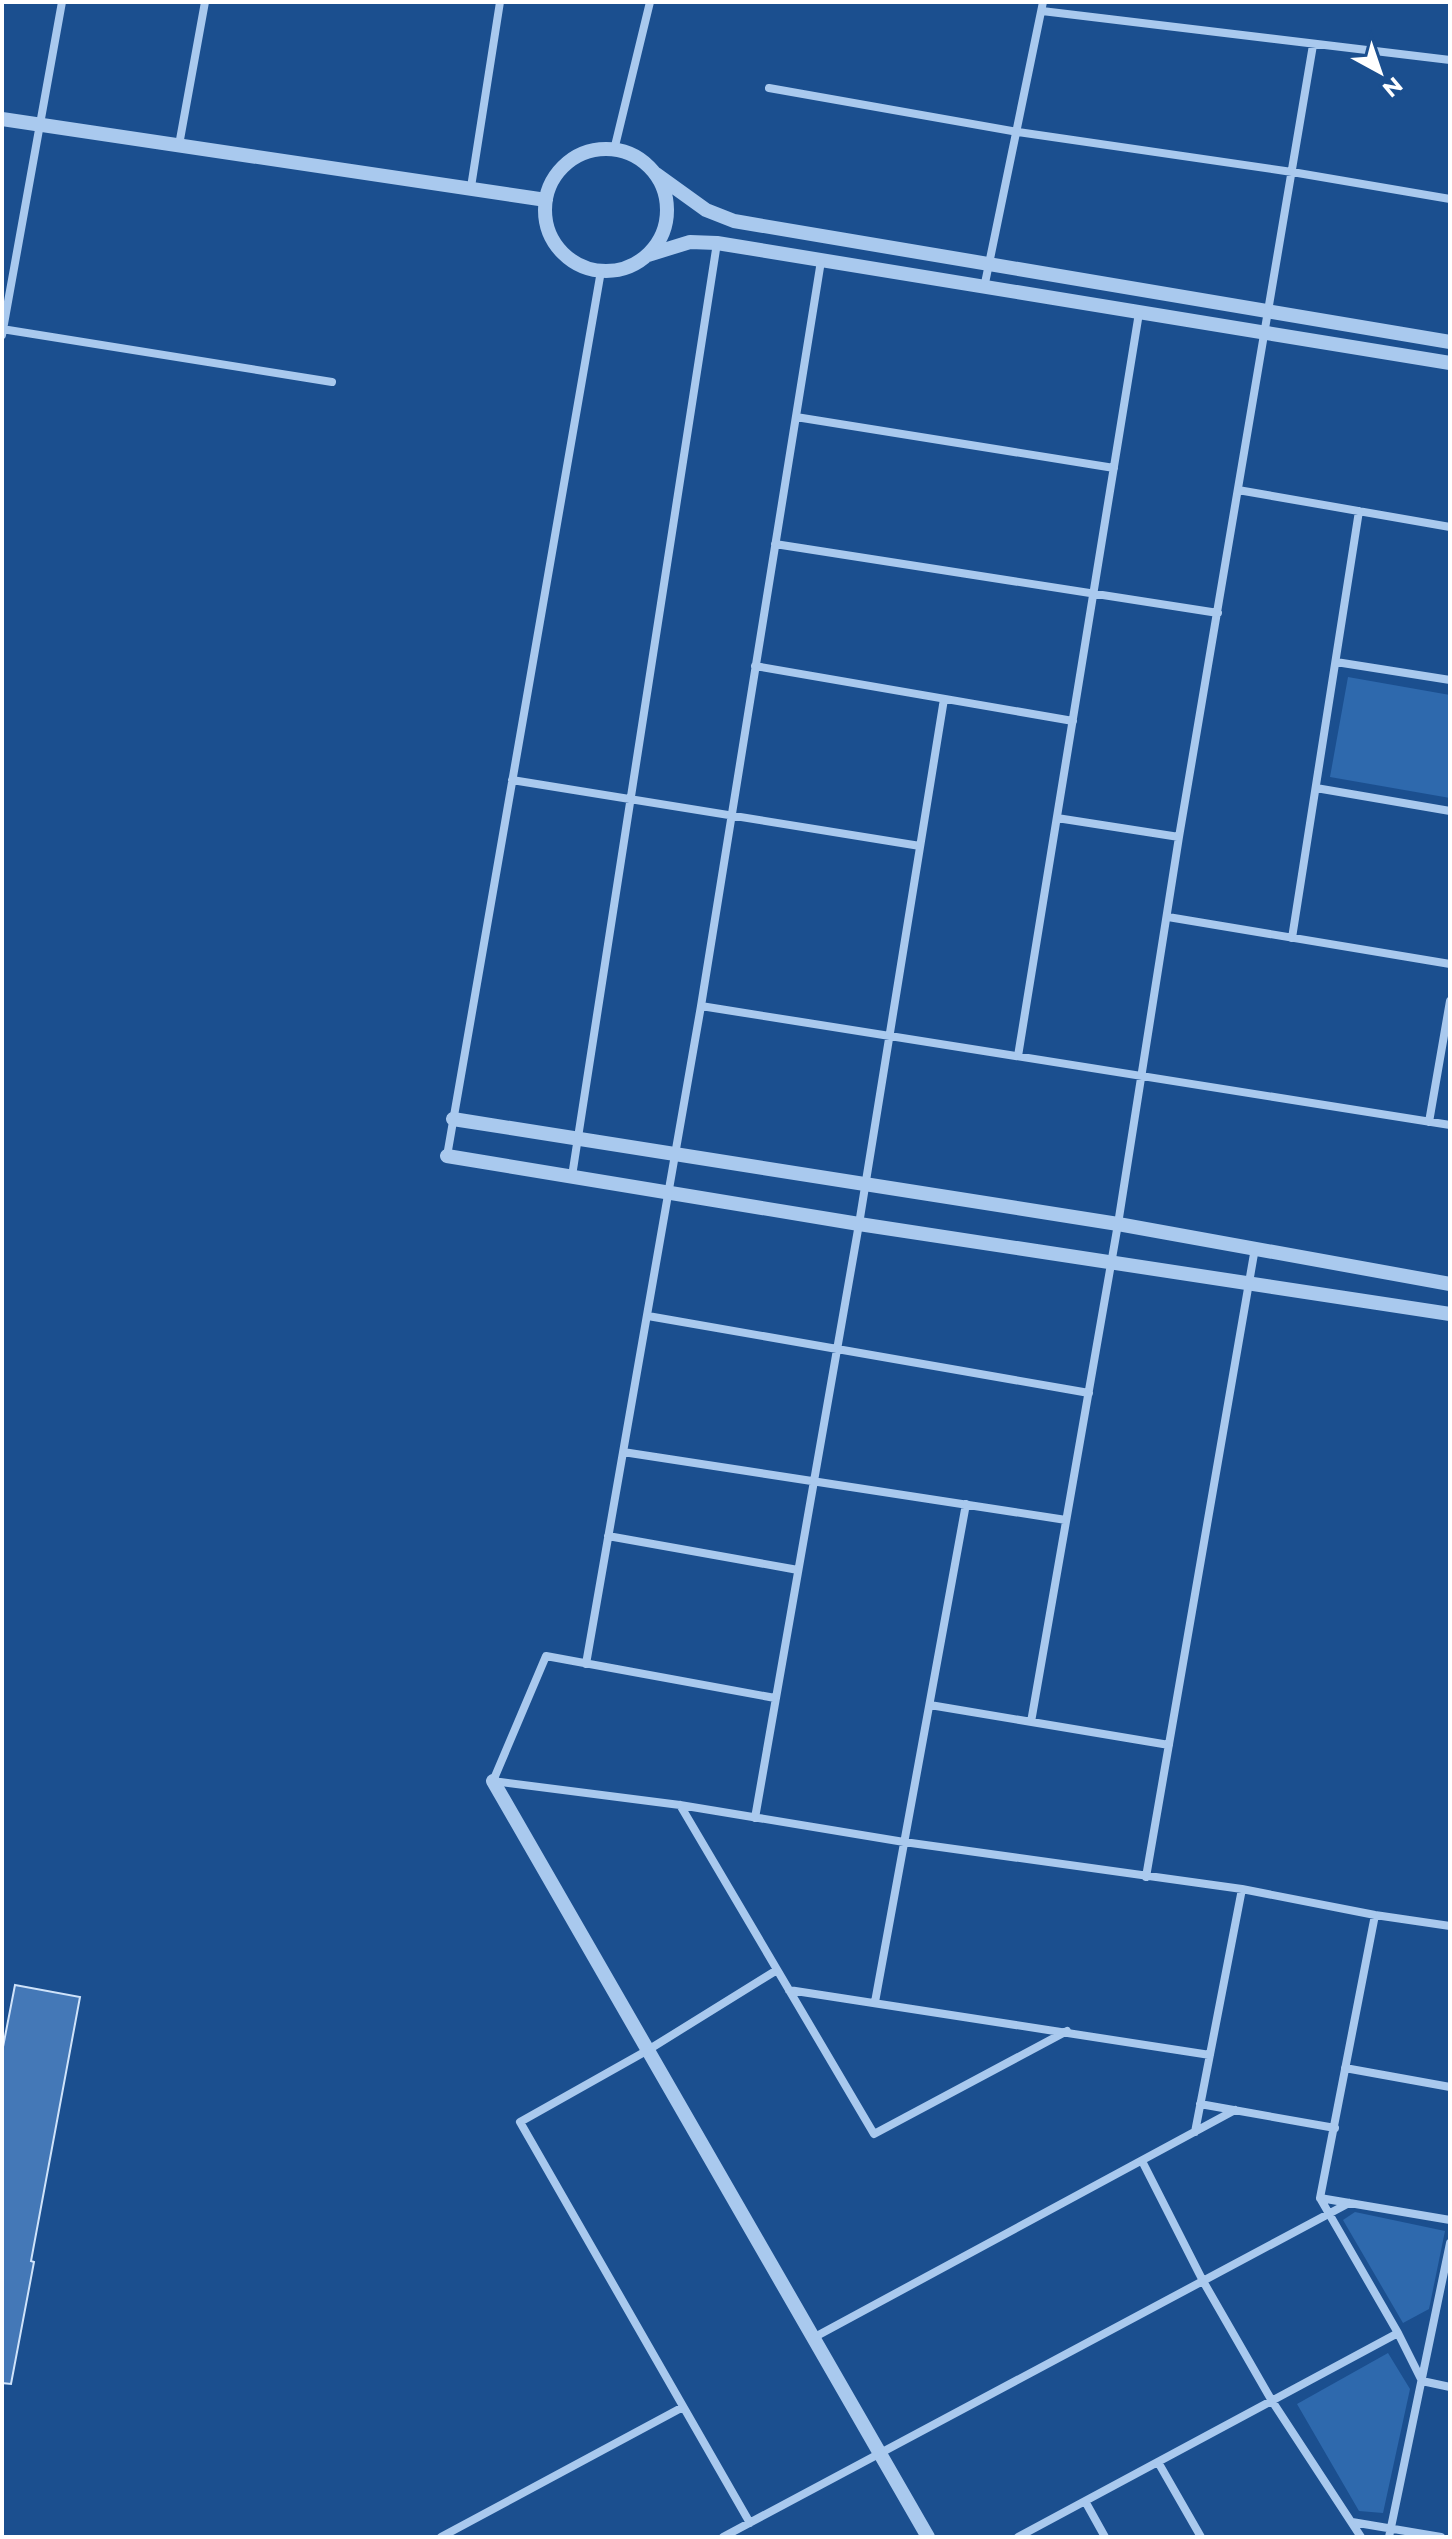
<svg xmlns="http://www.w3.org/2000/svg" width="1452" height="2539" font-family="Montserrat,sans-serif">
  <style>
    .green { fill: #2e69ad }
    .building { fill: #4478b7; stroke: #cfe3fa; stroke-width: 2 }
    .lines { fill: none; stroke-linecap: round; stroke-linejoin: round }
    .minor { stroke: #a9c9ee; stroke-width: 8 }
    .tertiary { stroke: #a9c9ee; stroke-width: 14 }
  </style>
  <rect width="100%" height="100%" fill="#1b4f8f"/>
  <path class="green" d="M1348 677 1450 695V798L1330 777Z
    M1355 2212 1445 2231 1429 2309 1403 2323 1343 2220Z
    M1388 2353 1410 2389 1383 2513 1359 2511 1297 2404Z"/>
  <path class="building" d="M15 1985 80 1997 31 2261 34 2262 11 2384 2 2383V2052Z"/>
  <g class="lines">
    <path class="minor" d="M1042 11 1450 60
      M769 88 1018 132 1292 172 1450 199
      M179 145 205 2
      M614 150 650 2
      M471 187 500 2
      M984 288 1043 2
      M2 329 332 382
      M2 335 62 2
      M796 417 1114 468
      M1238 490 1450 527
      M775 544 1218 613
      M1336 662 1450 680
      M755 666 1073 721
      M512 780 920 846
      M1316 788 1450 811
      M1057 818 1179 837
      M1168 917 1450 964
      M1292 938 1359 511
      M701 1006 1450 1125
      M1018 1056 1139 313
      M1429 1122 1450 1001
      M447 1156 601 271
      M572 1176 717 243
      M648 1316 1089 1393
      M623 1452 1066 1520
      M608 1536 798 1570
      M586 1664 701 1006 821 261
      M775 1698 546 1656 493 1781 680 1805 904 1842 1242 1889 1375 1915 1450 1926
      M930 1705 1169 1745
      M1031 1722 1118 1224 1179 837 1313 45
      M680 1805 874 2134 1067 2031
      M755 1818 859 1224 944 699
      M1146 1877 1255 1248
      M1375 1915 1320 2198 1398 2333 1422 2381 1450 2387
      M789 1990 1210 2055
      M875 2002 966 1504
      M1345 2068 1450 2087
      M1200 2104 1335 2128
      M1195 2132 1242 1889
      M1142 2161 1203 2281 1272 2401 1361 2537
      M1320 2198 1450 2220
      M813 2338 1235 2110
      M1158 2462 1201 2537
      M1085 2501 1105 2537
      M1352 2522 1441 2537
      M750 2523 520 2122 648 2050 777 1970
      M441 2537 683 2407
      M723 2537 1349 2203
      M1018 2537 1398 2333
      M1389 2537 1450 2243"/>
    <path class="tertiary" d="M2 119 546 200
      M545 210a61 61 0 1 1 122 0a61 61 0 1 1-122 0Z
      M656 174 706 210 734 221 1450 342
      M648 255 690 242 717 243 1450 363
      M453 1119 1118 1224 1450 1284
      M447 1156 859 1224 1450 1314
      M493 1781 928 2537"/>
  </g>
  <rect width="1452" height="2539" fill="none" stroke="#ffffff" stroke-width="8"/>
  <g transform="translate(1380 72) rotate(140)" stroke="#1b4f8f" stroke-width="6" paint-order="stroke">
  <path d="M0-6L14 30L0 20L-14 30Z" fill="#ffffff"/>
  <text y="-12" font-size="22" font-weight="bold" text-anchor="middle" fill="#ffffff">N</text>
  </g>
</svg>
